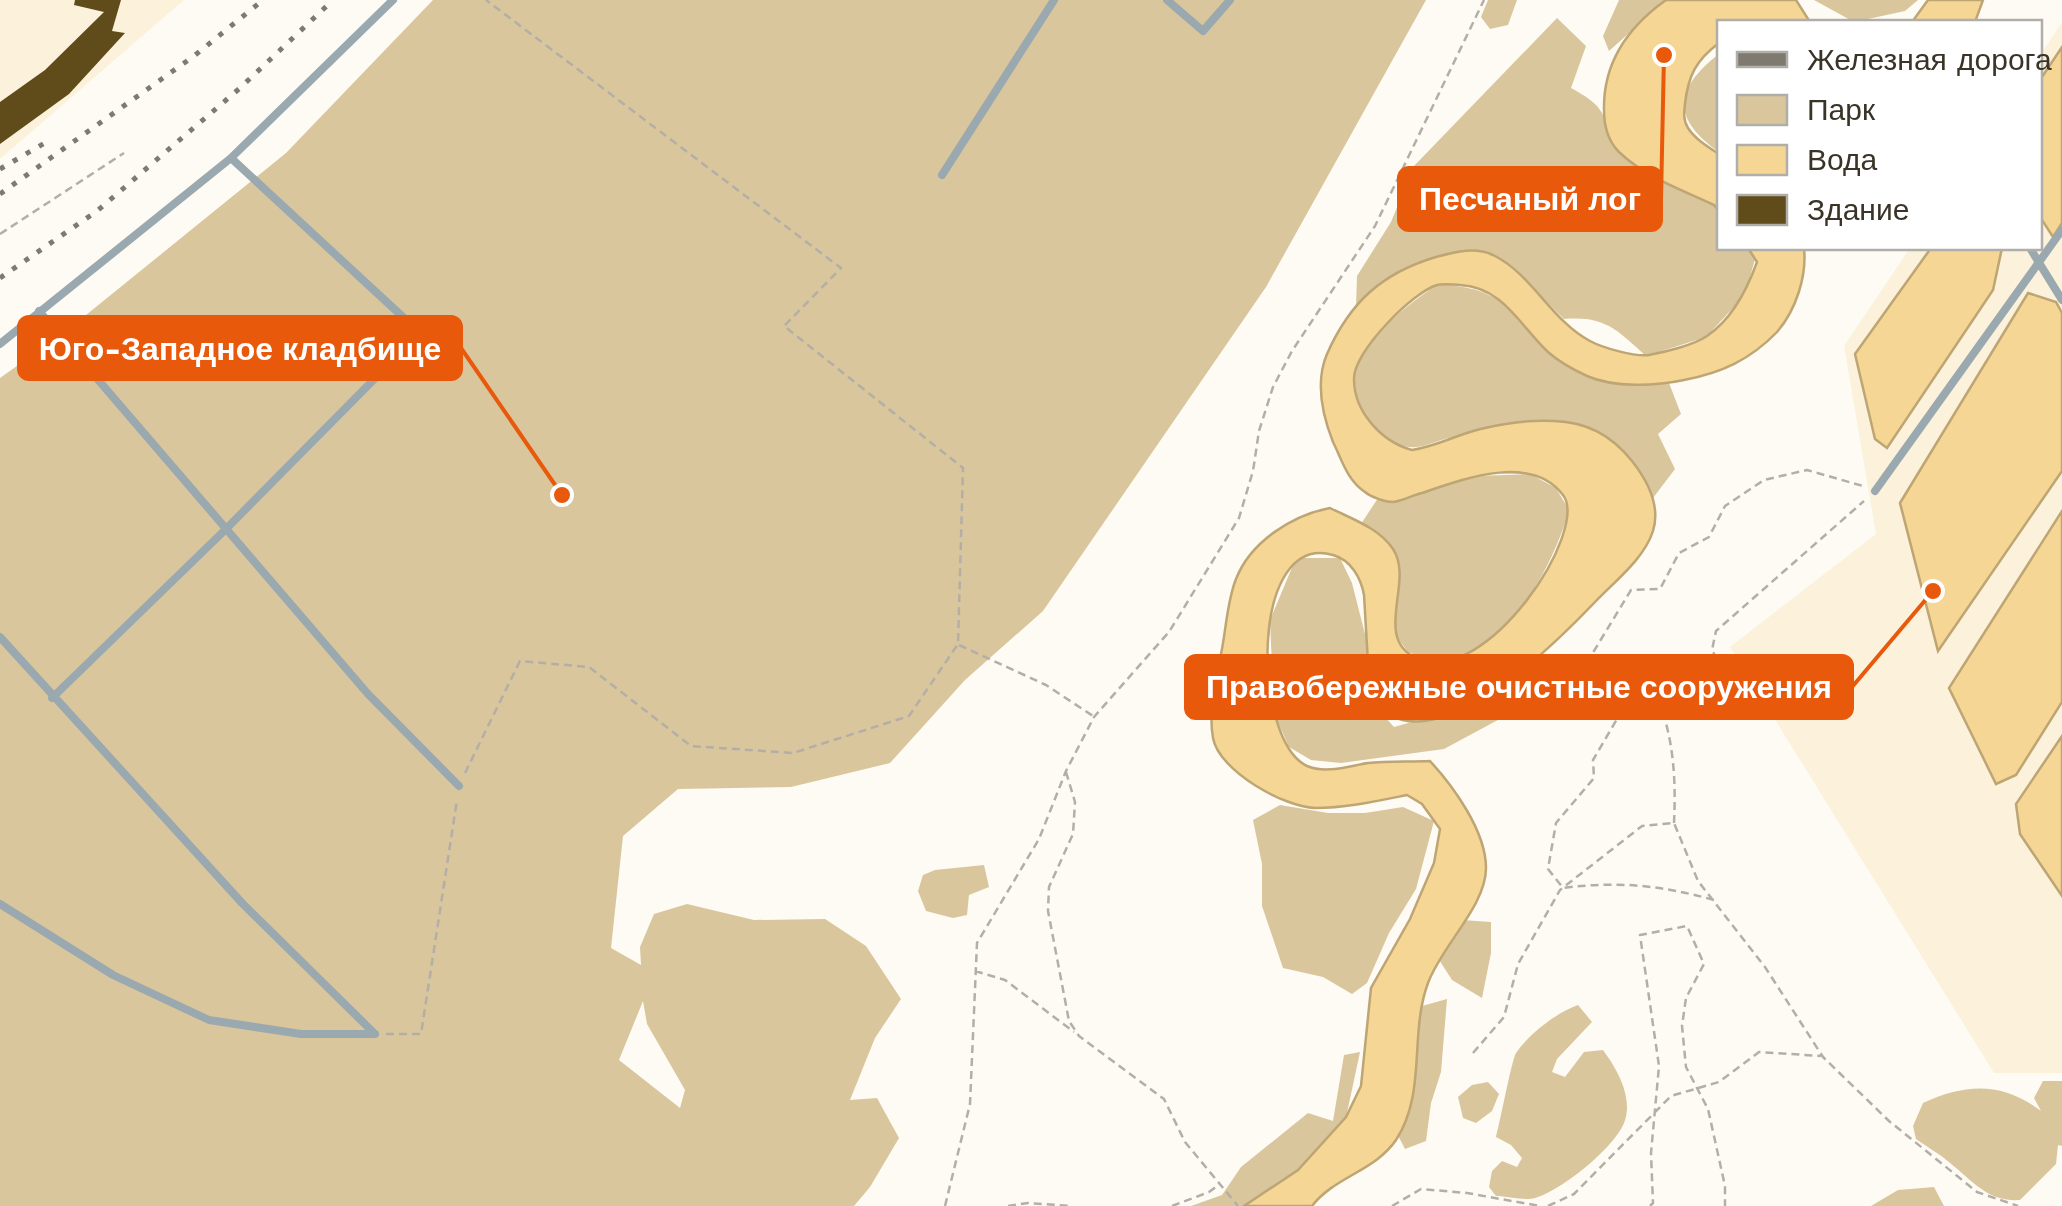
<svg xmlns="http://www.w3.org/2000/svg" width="2062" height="1206" font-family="'Work Sans',sans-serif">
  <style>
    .built { fill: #fcf1da }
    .green { fill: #d9c69d; fill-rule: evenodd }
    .water { fill: #f5d695; stroke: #bda574; stroke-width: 2.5 }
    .building { fill: #604b1a }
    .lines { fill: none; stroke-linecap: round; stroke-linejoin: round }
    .path { stroke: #b3afa7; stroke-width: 2.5; stroke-dasharray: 8 5; stroke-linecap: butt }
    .lane { stroke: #99a9af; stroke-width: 8 }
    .rail { stroke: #7f7a70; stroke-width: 5; stroke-dasharray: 5 10; stroke-linecap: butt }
    .leader { fill: none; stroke: #e8590c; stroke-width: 4 }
    .callout-dot { fill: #e8590c; stroke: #fff; stroke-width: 4 }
    .callout { fill: #e8590c; stroke: #e8590c; stroke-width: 4 }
    .callout-label { font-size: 32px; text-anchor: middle; font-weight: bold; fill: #fff }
  </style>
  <rect width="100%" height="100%" fill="#fefbf5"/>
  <path class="built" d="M0 0H184L0 159Z
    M2062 22V1073H1994L1730 647 1876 534 1844 346 1910 248H2040V56Z"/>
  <path class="green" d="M433 0H1426L1266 287 1043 611 965 680 890 763 791 787 678 789 623 836 611 948 641 965 640 947 654 914 687 904 754 920 825 919 866 946 901 999 875 1038 850 1100 877 1098 899 1138 870 1187 854 1206H0V378L70 328 286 153ZM643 1001 647 1024 685 1090 680 1108 619 1060Z
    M1488 0H1517L1508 25 1490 29 1481 17Z
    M1619 0H1666L1609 51 1603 36Z
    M1814 0H1918L1905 11 1854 22Z
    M1557 18 1586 46 1571 88C1602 105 1603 110 1613 144L1714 205 1719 211 1720 248H1748L1755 259 1745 295 1706 337 1646 356C1616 329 1605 316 1564 319L1510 266 1382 281 1356 307 1357 276 1391 222 1414 166Z
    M1719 54V152C1671 118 1674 89 1719 54Z
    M1438 284C1481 288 1495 292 1525 325 1533 335 1541 347 1551 354 1592 382 1622 381 1669 383L1681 414 1658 434 1675 469 1653 498 1616 443C1567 441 1512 433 1464 436 1423 439 1429 457 1380 440 1370 422 1356 403 1355 383 1351 347 1411 302 1438 284Z
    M1530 474 1556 488 1569 510C1557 554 1523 621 1483 646 1471 654 1454 658 1440 664L1408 652 1394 633 1400 573 1394 551 1361 524 1378 498 1398 500 1476 476Z
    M1296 558H1340L1352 583 1368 646 1365 695 1394 727 1468 706 1497 691 1508 694 1513 703 1509 714 1444 749 1341 763 1311 760 1289 747 1274 713 1270 620Z
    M1280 805 1328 813H1365L1403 807 1434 821 1416 889 1389 933 1367 983 1352 994 1323 977 1283 968 1262 906V864L1253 820Z
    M984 865 989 887 969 895 967 915 953 918 926 911 918 891 923 875 935 870Z
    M1462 920 1491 922V953L1482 998 1452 980 1436 955Z
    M1447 999 1441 1072 1431 1103 1426 1141 1405 1149 1392 1124 1422 1006Z
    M1578 1005 1592 1022 1557 1059 1552 1072 1565 1077 1584 1052 1603 1050C1617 1069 1634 1098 1624 1123 1614 1148 1561 1191 1535 1198 1525 1201 1507 1196 1496 1196L1489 1187 1492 1171 1502 1161 1517 1167 1522 1158 1511 1145 1496 1137C1500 1123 1512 1059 1516 1053 1530 1033 1556 1013 1578 1005Z
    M1360 1052 1344 1127 1275 1206H1191L1222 1195 1241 1167 1308 1113 1333 1121 1344 1055Z
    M2043 1081H2062V1146L2058 1145 2056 1164 2020 1200C1988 1202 1974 1182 1950 1163 1940 1154 1927 1147 1916 1139L1913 1126 1923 1103C1966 1083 2003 1082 2041 1111L2034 1098Z
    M1488 1082 1499 1094 1492 1111 1476 1123 1463 1118 1458 1097 1472 1085Z
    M1934 1187 1944 1206H1871L1898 1190Z"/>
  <path class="water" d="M1666 0H1796L1810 22H1720L1719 43C1696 60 1688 76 1685 104 1684 112 1683 120 1688 128 1695 139 1708 147 1719 154V211L1714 205C1682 190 1645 177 1619 152 1607 140 1604 125 1604 110 1603 62 1628 27 1666 0Z
    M1928 0H1983L1975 22H1912Z
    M2062 47V223L2053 237 2040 217V80Z
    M1748 248H1804C1807 276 1796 310 1777 332 1750 360 1721 373 1684 380 1656 386 1614 388 1587 376 1574 370 1558 361 1548 352 1520 326 1503 287 1460 285 1454 285 1443 283 1437 285 1413 292 1353 352 1354 379 1354 412 1382 442 1412 450 1438 446 1460 433 1485 428 1506 423 1533 420 1554 421 1587 422 1611 435 1632 461 1647 480 1661 505 1653 531 1644 559 1615 581 1595 602 1555 644 1426 775 1370 697L1364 595C1361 578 1351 560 1333 555 1249 531 1252 740 1307 766 1326 774 1349 766 1368 763 1388 761 1409 762 1430 761 1453 786 1486 831 1486 868 1486 906 1442 945 1428 983 1409 1034 1427 1092 1396 1140 1375 1171 1334 1177 1312 1206H1244L1298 1170 1346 1117 1361 1086 1371 988 1410 919 1434 863 1440 829 1422 804 1407 795C1377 801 1346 808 1315 808 1284 807 1219 771 1213 738 1208 710 1216 681 1221 654 1226 631 1227 601 1236 579 1251 541 1293 515 1330 508 1352 519 1379 528 1393 549 1415 582 1371 639 1418 659 1487 687 1590 530 1563 495 1531 453 1463 479 1422 493 1413 495 1402 501 1393 502 1385 502 1371 497 1365 492 1347 480 1342 460 1333 442 1322 414 1315 382 1327 354 1350 302 1382 273 1436 257 1455 252 1476 246 1495 256 1532 275 1552 321 1590 341 1603 348 1635 357 1649 355 1665 352 1694 345 1707 336 1732 319 1747 290 1757 262Z
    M1931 248H2002L1993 290 1887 448 1875 439 1855 354Z
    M2028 293 2056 302 2062 313V471L1938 651 1900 503Z
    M2062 511V702L2016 775 1996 784 1949 688Z
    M2062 736V896L2020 834 2016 804Z"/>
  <path class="building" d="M75 0H121L112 31 125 33 69 94 0 144V102L45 70 104 12 74 5Z"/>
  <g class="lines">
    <path class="path" d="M0 234 124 153
      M959 645 1046 685 1093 716
      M1615 707 1643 697 1661 699
      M1066 772 1075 802 1073 834 1049 887 1048 911 1069 1021 1079 1036 1164 1099 1185 1142 1238 1206
      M465 773 520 661 589 667 691 746 793 753 909 716 958 644 963 468 784 326 841 268 486 0
      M1674 823C1676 782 1674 740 1659 702L1670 692 1699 693 1723 687 1724 672 1712 650 1716 631 1864 501
      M1714 900C1660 885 1618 881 1563 888L1548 869 1556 823 1594 778 1593 760 1617 719C1613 699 1592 687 1583 669L1631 590 1660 589 1679 553 1709 537 1725 506 1764 480 1807 470 1863 486
      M975 971 1005 980 1074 1032
      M386 1034H421L457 800
      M1473 1053 1504 1017 1518 964 1560 890 1642 826 1674 823 1698 881 1765 967 1823 1057 1889 1121 1977 1192 2018 1206
      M945 1206 970 1104 977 943 1039 839 1066 771 1094 717 1169 632 1239 518 1253 471 1259 431 1273 387 1292 351 1375 226 1484 0
      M1008 1206 1028 1203 1071 1206
      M1172 1206 1209 1192 1220 1184
      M1392 1206 1421 1189 1467 1193 1540 1206
      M1548 1206 1574 1194 1671 1096 1719 1082 1759 1052 1821 1056
      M1650 1206 1653 1203 1651 1153 1659 1066 1640 935 1687 926 1704 964 1686 998 1682 1026 1686 1067 1708 1109 1725 1186V1206"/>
    <path class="lane" d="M1167 0 1203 31 1230 0
      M942 175 1054 0
      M2030 248 2062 300
      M39 311 368 694 459 786
      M0 344 231 158 393 0
      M1875 491 2062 230
      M0 637 242 903 375 1034
      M52 698 226 529 405 348 404 318 231 158
      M0 904 113 975 209 1020 301 1034H375"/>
    <path class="rail" d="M0 169 50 140
      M0 194 194 56 263 0
      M0 278 97 211 240 88 333 0"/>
  </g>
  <path class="leader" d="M1664 55L1661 199M562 495L461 348M1933 591L1852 687"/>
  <g class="callout-dot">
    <circle cx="1664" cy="55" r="10"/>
    <circle cx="562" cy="495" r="10"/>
    <circle cx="1933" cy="591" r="10"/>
  </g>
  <g class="callout">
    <rect x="1399" y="168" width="262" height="62" rx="10"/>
    <rect x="19" y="317" width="442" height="62" rx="10"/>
    <rect x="1186" y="656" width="666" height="62" rx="10"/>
  </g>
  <g class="callout-label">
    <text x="1530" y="210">Песчаный лог</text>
    <text x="240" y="360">Юго-Западное кладбище</text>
    <text x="1519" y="698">Правобережные очистные сооружения</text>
  </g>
  <rect x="1717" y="20" width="325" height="230" fill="#ffffff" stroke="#b0aea9" stroke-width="2.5"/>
  <rect x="1737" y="52" width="50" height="15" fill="#7f7a70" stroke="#b0aea9" stroke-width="2.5"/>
  <text x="1807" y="70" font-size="30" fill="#3a3428">Железная дорога</text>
  <rect x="1737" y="95" width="50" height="30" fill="#d9c69d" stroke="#b0aea9" stroke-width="2.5"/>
  <text x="1807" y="120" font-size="30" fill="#3a3428">Парк</text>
  <rect x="1737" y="145" width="50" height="30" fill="#f5d695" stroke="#b0aea9" stroke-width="2.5"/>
  <text x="1807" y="170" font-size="30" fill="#3a3428">Вода</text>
  <rect x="1737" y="195" width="50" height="30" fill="#604b1a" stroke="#b0aea9" stroke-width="2.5"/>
  <text x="1807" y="220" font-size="30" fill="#3a3428">Здание</text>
</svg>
